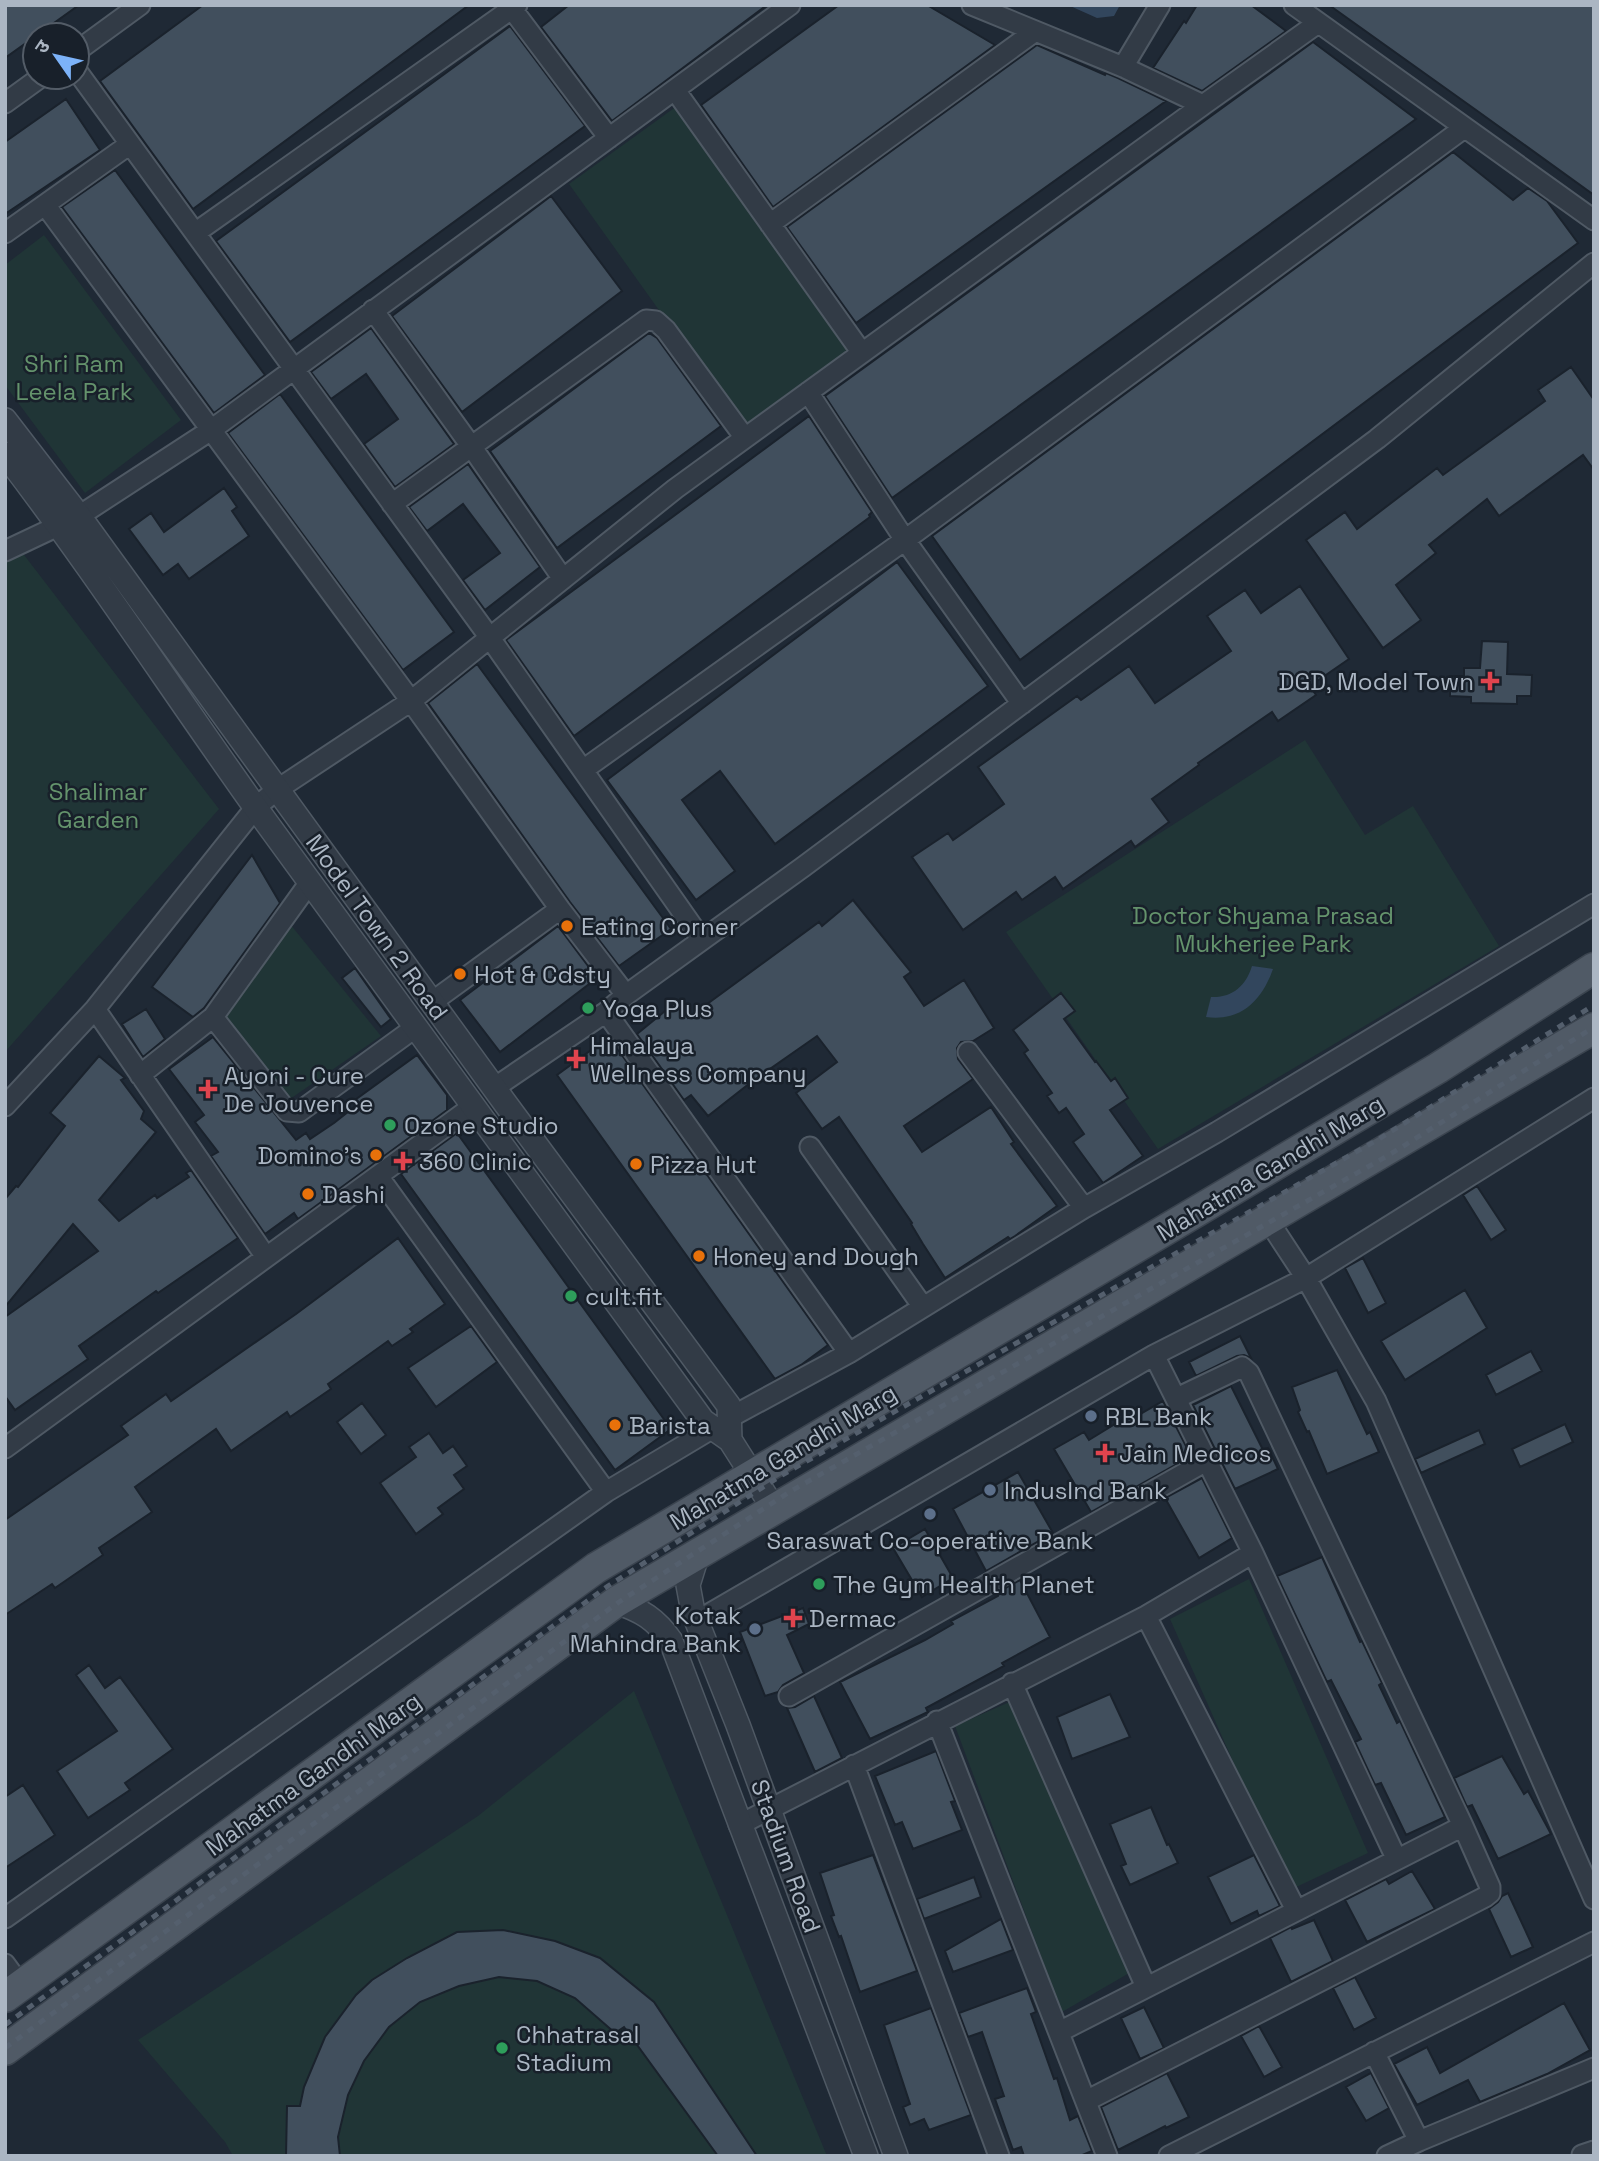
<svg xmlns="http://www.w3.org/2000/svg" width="1599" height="2161" font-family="'Space Grotesk','Noto Sans Devanagari',sans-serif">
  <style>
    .green { fill: #203536 }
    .water { fill: #32465d }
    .building { fill: #414f5d; stroke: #1a222c; stroke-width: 2 }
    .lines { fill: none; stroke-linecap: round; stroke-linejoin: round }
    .minor-casing { stroke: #4f5964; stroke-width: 23 }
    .tertiary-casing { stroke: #4f5964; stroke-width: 26 }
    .primary-casing { stroke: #3b444f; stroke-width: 33 }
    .minor { stroke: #323b46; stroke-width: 19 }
    .tertiary { stroke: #323b46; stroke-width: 23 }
    .primary { stroke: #505a66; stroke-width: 30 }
    .rail { stroke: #545f6d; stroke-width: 5; stroke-dasharray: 7 7; stroke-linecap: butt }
    .health-dot { fill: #e0444e; stroke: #18202a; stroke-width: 2.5 }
    .food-dot { fill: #e8710a; stroke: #18202a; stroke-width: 2.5 }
    .leisure-dot { fill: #2e9e5b; stroke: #18202a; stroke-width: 2.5 }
    .service-dot { fill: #5c6f8a; stroke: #18202a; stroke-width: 2.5 }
    .labels { text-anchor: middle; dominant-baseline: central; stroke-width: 5; stroke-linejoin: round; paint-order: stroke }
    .park-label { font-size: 24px; fill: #64936c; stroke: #18202a }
    .poi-label { font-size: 24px; fill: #abb6c3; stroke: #18202a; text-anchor: start }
    .street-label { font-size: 24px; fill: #abb6c3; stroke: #18202a }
  </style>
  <rect width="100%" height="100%" fill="#1f2935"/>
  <path class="green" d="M677 106 851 350 743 428 569 184Z
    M44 235 181 420 85 493 5 385V265Z
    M18 547 219 809 5 1052V553Z
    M1305 740 1365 835 1413 806 1499 946 1158 1149 1006 932Z
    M290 924 381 1036 290 1099 222 1013Z
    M1249 1579 1368 1853 1290 1890 1170 1619Z
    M634 1691 827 2156H233L225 2142 138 2040 478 1816Z
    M1023 1696 1143 1965 1062 2012 955 1726Z"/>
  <path class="water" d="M1068 5H1120L1114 16 1097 18Z
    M1252 966 1273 969C1262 1000 1241 1022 1206 1017L1211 997C1232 998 1246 986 1252 966Z"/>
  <path class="building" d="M5 5H79L5 58Z
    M203 5H469L193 209 100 81Z
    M569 5H767L612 121 541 27Z
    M839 5H927L995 45 773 207 701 105Z
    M1197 5H1251L1286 31 1202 91 1153 68 1184 21 1186 23Z
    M1329 5H1594V195L1476 110Z
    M510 26 585 126 290 342 216 241Z
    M1313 42 1416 119 892 498 825 396Z
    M1037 45 1105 75 1106 73 1118 78 1166 101 856 323 787 227Z
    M66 99 100 150 5 214V142Z
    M1453 152 1513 200 1528 188 1547 201 1578 243 1020 660 932 536Z
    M115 170 265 375 214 413 62 207Z
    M551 196 622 291 462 412 392 316Z
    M371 328 454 444 395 487 364 444 398 419 366 374 331 399 311 372Z
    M649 333 657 338 721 426 557 548 490 451Z
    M1571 367 1594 400V470L1583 455 1499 516 1487 499 1429 545 1436 553 1396 585 1421 620 1383 648 1306 540 1345 512 1357 529 1437 468 1443 475 1545 401 1538 390Z
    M280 394 454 632 403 670 228 433Z
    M809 416 872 512 869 515 870 517 574 736 506 640Z
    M468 464 540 567 485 610 463 580 500 553 463 504 427 531 409 507Z
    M224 488 237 507 232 511 249 536 189 579 178 564 163 575 129 529 151 513 164 532Z
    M897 562 988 686 775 844 720 771 682 800 735 871 696 900 607 780Z
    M1300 586 1349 659 1310 686 1316 695 1278 721 1272 712 1198 763 1199 765 1152 799 1169 822 1135 847 1131 841 1063 889 1055 877 1022 900 1016 892 963 930 912 857 948 833 953 840 1004 804 978 767 1077 696 1081 700 1129 666 1155 703 1231 651 1207 616 1245 590 1261 613Z
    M1482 641 1508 642 1507 674 1532 675 1531 696H1517V704L1471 703V697L1450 696V676H1464V668H1480Z
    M477 664 671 929 619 966 570 902 428 703Z
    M252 855 280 903 204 1008 193 1017 152 987Z
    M853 900 911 972 904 977 924 1006 964 980 994 1028 973 1041 961 1042 957 1048 958 1059 973 1079 904 1126 922 1152 991 1107 1014 1142 1011 1144 1057 1206 1015 1236 1010 1239 1008 1237 945 1278 923 1244 911 1224 912 1223 839 1117 822 1129 796 1093 837 1062 817 1036 750 1083 708 1116 691 1095 684 1100 637 1034 676 1002 688 1018 819 922 822 926Z
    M558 926 597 978 500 1052 460 1000Z
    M355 968 391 1019 381 1027 342 978Z
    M1061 993 1075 1011 1064 1019 1095 1062 1096 1061 1111 1081 1115 1078 1128 1098 1110 1110 1143 1156 1103 1183 1073 1142 1084 1134 1066 1108 1059 1113 1047 1096 1052 1093 1024 1053 1028 1050 1013 1030Z
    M146 1009 165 1039 143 1057 122 1024Z
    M213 1037 296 1140 306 1133 310 1139 334 1123 358 1104 355 1100 417 1055 447 1095V1110L298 1219 294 1213 265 1234 211 1156 218 1152 195 1122 204 1115 169 1069Z
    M609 1037 828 1345 801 1365 775 1379 557 1075Z
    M99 1056 125 1078 121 1080 144 1111 141 1119 156 1132 99 1200 119 1221 155 1195 157 1198 189 1177 186 1173 191 1170 238 1238 158 1293 156 1291 79 1346 88 1359 15 1410 5 1396V1317L98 1251 73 1224 5 1307V1199L16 1186 18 1187 65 1126 50 1113Z
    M457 1133 671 1429 615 1470 401 1174Z
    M1477 1186 1506 1230 1491 1240 1463 1195Z
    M398 1238 445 1304 410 1329 413 1332 392 1346 388 1341 328 1384 331 1389 290 1417 287 1412 231 1451 216 1429 135 1487 152 1512 99 1548 103 1555 55 1588 52 1584 5 1615V1520L128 1435 121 1426 166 1394 171 1401 296 1314Z
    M1363 1258 1386 1303 1368 1313 1345 1268Z
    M1465 1290 1487 1328 1405 1380 1381 1341Z
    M471 1326 497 1362 436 1407 408 1368Z
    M1240 1336 1251 1358 1244 1355 1237 1356 1196 1376 1189 1362Z
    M1531 1351 1542 1371 1496 1395 1486 1375Z
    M1337 1370 1367 1434 1370 1432 1379 1452 1327 1474 1309 1431 1307 1432 1298 1412 1300 1410 1292 1387Z
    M1231 1386 1263 1450 1268 1448 1278 1469 1235 1489 1193 1405Z
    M1163 1401 1191 1456 1091 1512 1054 1449 1084 1432 1089 1440 1133 1413 1135 1417Z
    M362 1403 386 1435 361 1454 337 1422Z
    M1565 1424 1573 1442 1520 1467 1512 1449Z
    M1479 1430 1485 1444 1421 1473 1415 1459Z
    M429 1433 443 1453 453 1446 467 1466 454 1475 464 1489 438 1508 443 1514 416 1534 380 1483 416 1457 409 1447Z
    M1018 1472 1053 1533 986 1571 953 1509Z
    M1202 1478 1232 1538 1199 1558 1165 1498Z
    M925 1529 953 1578 922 1597 893 1548Z
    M1322 1557 1360 1642 1362 1641 1382 1683 1379 1685 1397 1723 1400 1721 1445 1817 1406 1835 1381 1783 1375 1785 1355 1742 1361 1739 1331 1680 1327 1682 1277 1576Z
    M1020 1580 1050 1637 1002 1663 1004 1666 926 1708 928 1712 870 1739 840 1682 925 1640 953 1624 951 1621 998 1596V1592Z
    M803 1608 809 1624 787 1635 804 1673 783 1685 778 1692 765 1696 740 1632Z
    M89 1665 105 1688 120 1677 173 1749 125 1783 130 1790 88 1818 57 1771 117 1731 76 1675Z
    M1110 1694 1130 1737 1072 1759 1057 1717Z
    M814 1696 842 1758 815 1772 787 1708 795 1707Z
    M936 1751 955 1801 951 1802 962 1830 913 1849 902 1822 895 1825 875 1776Z
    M1502 1756 1524 1794 1528 1791 1551 1834 1498 1859 1472 1805 1467 1807 1454 1778Z
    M23 1785 55 1835 5 1868V1797Z
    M1151 1807 1167 1845 1169 1844 1178 1863 1130 1885 1121 1866 1126 1864 1110 1824Z
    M873 1855 917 1971 860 1992 841 1936 839 1937 831 1916 834 1915 820 1873Z
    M1254 1855 1280 1906 1259 1916 1257 1911 1231 1924 1208 1877Z
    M1412 1871 1435 1909 1367 1942 1345 1900 1386 1879 1389 1884Z
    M974 1877 981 1897 924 1919 917 1899Z
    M1508 1893 1533 1947 1511 1957 1489 1909 1498 1902 1502 1896Z
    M1001 1919 1013 1950 953 1972 945 1951Z
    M1314 1920 1333 1961 1291 1982 1270 1938 1291 1927 1292 1929Z
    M503 1930 555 1941 600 1958 654 2002 757 2156H718L624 2027 615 2033 575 1998 537 1981 499 1977 459 1986 420 2002 389 2027 364 2061 348 2095 338 2137 340 2156H286L287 2106H300L304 2087 325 2037 356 1995 372 1980 407 1958 457 1932Z
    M1355 1977 1376 2018 1354 2030 1333 1988Z
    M1027 1988 1036 2012 1031 2014 1054 2079 1057 2078 1070 2120 1078 2116 1092 2151 1080 2156H1024L1021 2147 1013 2150 995 2099 1004 2096 982 2032 968 2037 959 2013Z
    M1564 2003 1590 2050 1547 2074 1480 2102 1468 2080 1417 2105 1394 2064 1427 2047 1440 2073Z
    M1144 2007 1164 2048 1140 2059 1121 2018Z
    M931 2008 971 2115 929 2130 924 2119 910 2125 903 2107 910 2104 884 2025Z
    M1259 2026 1282 2067 1264 2077 1241 2036Z
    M1167 2073 1189 2117 1166 2128 1165 2126 1118 2150 1101 2107Z
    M1371 2073 1389 2108 1366 2121 1346 2087Z"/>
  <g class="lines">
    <defs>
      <path id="minor" d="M509 5 609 138
        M972 5 1123 67 1203 105 1318 23
        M1294 5 1594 220
        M77 51 140 5
        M1123 67 1160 5
        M77 71 490 638 702 940
        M675 90 862 353
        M5 103 41 77
        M46 206 411 701 560 909 626 995
        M770 224 1034 32
        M5 233 130 144
        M195 233 517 5
        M373 310 471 446 563 579
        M392 504 646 320 656 321 666 330 745 438
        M5 551 79 516 211 430 790 5
        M1022 704 905 540 1464 128
        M583 770 905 540 808 392
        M432 1002 560 909
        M95 1009 266 1257
        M606 1012 849 1353
        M213 1017 287 1111 299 1112 416 1027
        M968 1052 1084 1208
        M140 1075 213 1017 310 882
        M494 1088 606 1012 626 995 803 867 1377 439 1594 263
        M5 1106 95 1009 256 807 278 789 411 701 675 489 1203 105
        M810 1147 923 1307
        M378 1176 606 1492
        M1268 1220 1306 1278 1376 1401 1594 1899
        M729 1418 849 1353 1084 1208 1217 1132 1594 904
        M5 1448 472 1107
        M1253 1553 1396 1858
        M1146 1616 1296 1910
        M697 1621 1154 1355 1306 1278 1594 1098
        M1012 1683 1146 1987
        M789 1696 1208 1460
        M937 1721 1107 2156
        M854 1765 999 2156
        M739 1825 1146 1616 1253 1553 1154 1355
        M5 1918 606 1492 713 1428
        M5 1964 21 1986
        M1059 2032 1463 1826 1249 1373 1242 1367 1177 1398
        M1374 2052 1419 2141 1594 2068
        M1086 2101 1485 1897 1490 1893V1887L1463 1826
        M1582 2155 1594 2151
        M1169 2156 1594 1942
        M1387 2156 1419 2141"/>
      <path id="tertiary" d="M5 420 79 516 505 1103 729 1406 730 1440
        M5 454C94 570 173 692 258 811 405 1015 554 1218 703 1421L730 1440 774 1509
        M697 1556 688 1585 693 1612 738 1725 896 2156
        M616 1602C641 1610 656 1619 671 1641L866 2156"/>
      <path id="primary" d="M5 1997 596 1568 1438 1068 1594 968
        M5 2050 616 1602 1594 1028"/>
    </defs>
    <use href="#minor" class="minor-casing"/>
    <use href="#tertiary" class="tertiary-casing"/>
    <use href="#primary" class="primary-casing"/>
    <use href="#minor" class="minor"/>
    <use href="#tertiary" class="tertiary"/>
    <use href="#primary" class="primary"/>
    <path class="rail" d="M5 2025 608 1586 782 1475 1379 1139 1594 1005
      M5 2048 619 1602 791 1491 1389 1155 1594 1027"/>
  </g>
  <g class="health-dot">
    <path d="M1486.5 670.5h7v7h7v7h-7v7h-7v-7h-7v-7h7z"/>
    <path d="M572.5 1048.5h7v7h7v7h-7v7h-7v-7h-7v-7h7z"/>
    <path d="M204.5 1078.5h7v7h7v7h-7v7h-7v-7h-7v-7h7z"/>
    <path d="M399.5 1150.5h7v7h7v7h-7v7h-7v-7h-7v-7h7z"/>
    <path d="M1101.5 1442.5h7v7h7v7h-7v7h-7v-7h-7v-7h7z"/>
    <path d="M789.5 1607.5h7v7h7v7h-7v7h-7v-7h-7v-7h7z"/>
  </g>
  <g class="food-dot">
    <circle cx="567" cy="926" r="7"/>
    <circle cx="460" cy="974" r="7"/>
    <circle cx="376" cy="1155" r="7"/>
    <circle cx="636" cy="1164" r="7"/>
    <circle cx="308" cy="1194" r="7"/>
    <circle cx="699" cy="1256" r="7"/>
    <circle cx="615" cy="1425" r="7"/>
  </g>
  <g class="leisure-dot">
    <circle cx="588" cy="1008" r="7"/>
    <circle cx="390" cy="1125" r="7"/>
    <circle cx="571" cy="1296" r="7"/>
    <circle cx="819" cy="1584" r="7"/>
    <circle cx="502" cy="2048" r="7"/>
  </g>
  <g class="service-dot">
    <circle cx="1091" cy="1416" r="7"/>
    <circle cx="990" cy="1490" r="7"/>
    <circle cx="930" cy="1514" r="7"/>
    <circle cx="755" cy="1629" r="7"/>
  </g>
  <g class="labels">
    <g class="park-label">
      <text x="74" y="363">Shri Ram<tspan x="74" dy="28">Leela Park</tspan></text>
      <text x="98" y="791">Shalimar<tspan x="98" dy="28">Garden</tspan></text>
      <text x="1263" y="915">Doctor Shyama Prasad<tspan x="1263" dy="28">Mukherjee Park</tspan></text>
    </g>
    <g class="poi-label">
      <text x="1474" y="681" text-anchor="end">DGD, Model Town</text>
      <text x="581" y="926">Eating Corner</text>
      <text x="474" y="974">Hot &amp; Cdsty</text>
      <text x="602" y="1008">Yoga Plus</text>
      <text x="590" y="1045">Himalaya<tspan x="590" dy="28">Wellness Company</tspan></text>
      <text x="224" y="1075">Ayoni - Cure<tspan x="224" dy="28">De Jouvence</tspan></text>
      <text x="404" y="1125">Ozone Studio</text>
      <text x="362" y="1155" text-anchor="end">Domino's</text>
      <text x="419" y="1161">360 Clinic</text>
      <text x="650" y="1164">Pizza Hut</text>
      <text x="322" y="1194">Dashi</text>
      <text x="713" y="1256">Honey and Dough</text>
      <text x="585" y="1296">cult.fit</text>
      <text x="1105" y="1416">RBL Bank</text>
      <text x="629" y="1425">Barista</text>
      <text x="1119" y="1453">Jain Medicos</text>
      <text x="1004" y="1490">IndusInd Bank</text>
      <text x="930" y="1540" text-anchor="middle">Saraswat Co-operative Bank</text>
      <text x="833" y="1584">The Gym Health Planet</text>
      <text x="741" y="1615" text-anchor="end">Kotak<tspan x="741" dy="28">Mahindra Bank</tspan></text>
      <text x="809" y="1618">Dermac</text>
      <text x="516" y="2034">Chhatrasal<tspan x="516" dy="28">Stadium</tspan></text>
    </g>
    <g class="street-label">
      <text transform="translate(377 927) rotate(54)">Model Town 2 Road</text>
      <text transform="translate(1270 1168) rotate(-31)">Mahatma Gandhi Marg</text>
      <text transform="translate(783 1457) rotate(-31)">Mahatma Gandhi Marg</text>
      <text transform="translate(313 1774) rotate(-36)">Mahatma Gandhi Marg</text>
      <text transform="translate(786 1856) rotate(70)">Stadium Road</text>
    </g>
  </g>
  <rect width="1599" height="2161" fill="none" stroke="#abb6c3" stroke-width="14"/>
  <g transform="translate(56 56) rotate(304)"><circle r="33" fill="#18202a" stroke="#535c67" stroke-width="2"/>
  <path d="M0-5L12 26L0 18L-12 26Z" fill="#7cb2f8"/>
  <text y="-10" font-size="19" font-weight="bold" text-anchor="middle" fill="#abb6c3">उ</text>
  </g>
</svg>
